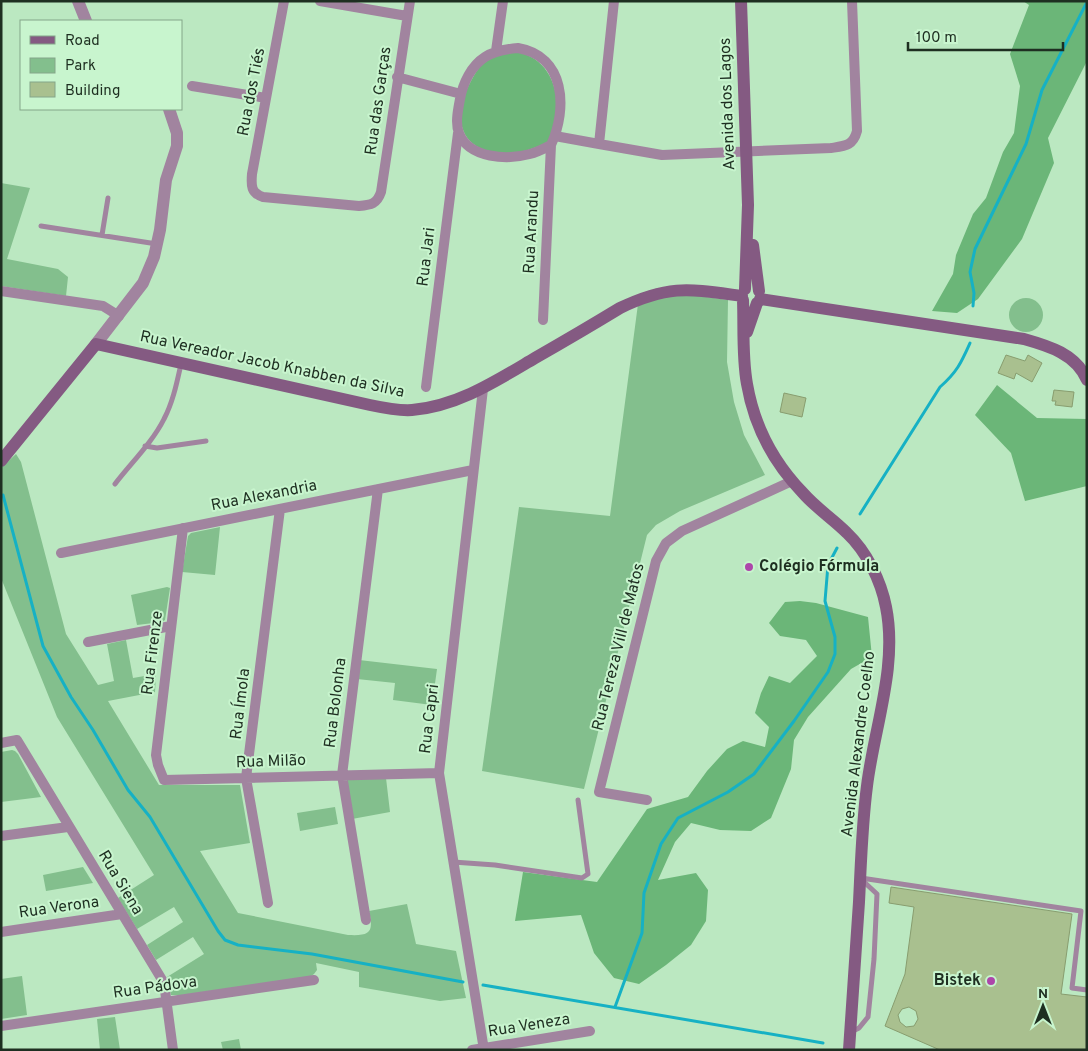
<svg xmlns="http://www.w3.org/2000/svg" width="1088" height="1051" font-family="Overpass,sans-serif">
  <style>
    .green { fill: #83bf8d }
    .forest { fill: #6bb678 }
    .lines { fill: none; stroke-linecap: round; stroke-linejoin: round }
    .stream { stroke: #16b1c4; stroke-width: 3 }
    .building { fill: #a9c08f; stroke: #889d6f; fill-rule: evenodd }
    .service { stroke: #a1849f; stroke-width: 5 }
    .minor { stroke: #a1849f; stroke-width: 10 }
    .tertiary { stroke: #a1849f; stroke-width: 12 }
    .secondary { stroke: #845a82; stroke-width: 12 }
    .poi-dot { fill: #ad46aa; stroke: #c8f5ce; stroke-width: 2 }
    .labels { text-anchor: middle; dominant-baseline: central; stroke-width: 4; stroke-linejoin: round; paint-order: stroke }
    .street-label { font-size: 16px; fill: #1e2f21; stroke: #c8f5ce }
    .poi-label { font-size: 16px; font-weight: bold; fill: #1e2f21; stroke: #c8f5ce; text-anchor: start }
  </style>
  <rect width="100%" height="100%" fill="#bbe8c1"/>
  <path class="green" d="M1 183 30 188 7 259 58 269 68 277 66 296 1 286Z
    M677 293 728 300 727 362 734 402 744 435 765 475 680 511 656 525 647 535 584 789 482 771 519 507 610 516 638 304Z
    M1009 315a17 17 0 1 1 34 0a17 17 0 1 1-34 0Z
    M16 454 21 462 66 634 98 685 114 681 107 644 126 640 133 678 156 674 155 692 108 701 159 785H240L250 843 200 851 238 913 348 935C370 936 374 933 369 911L407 904 416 944 456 951 466 998 440 1001 359 987V972L316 963 317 970 314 974 310 977 182 995H171L167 977 204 954 193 937 156 960 147 945 183 922 174 907 137 929 118 898 154 875 57 717 1 578V468Z
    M220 527 215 575 182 572 188 536 191 533Z
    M167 587 170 588 165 620 162 622 137 625 131 595Z
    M359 660 437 669 432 705 393 700 395 683 357 679Z
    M12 750 15 751 18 754 41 797 1 802V752Z
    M386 778 390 812 352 819 347 780Z
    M335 807 338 824 300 831 297 813Z
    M83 867 93 883 46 891 43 875Z
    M22 976 27 1015 1 1019V979Z
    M115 1017 120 1050H100L97 1019Z
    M239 1039 241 1050H223L221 1042Z"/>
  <path class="forest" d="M1023 1H1087V61L1048 138 1054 163 1022 239 978 299 957 313 932 311 953 274 956 255 973 214 986 198 1003 152 1014 133 1020 86 1010 54 1029 5Z
    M517 52C544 57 557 81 557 107 557 118 551 131 549 142 539 146 530 150 520 152 473 160 447 132 468 87 473 77 478 66 488 60 497 54 507 54 517 52Z
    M997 385 1037 418 1087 419V486L1025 501 1011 453 975 415Z
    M800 601 816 603 868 617 872 657 851 669 808 717 794 740 791 769 771 818 751 831 720 830 691 823 675 842 658 880 696 873 708 890 706 921 691 945 666 965 639 984 614 978 594 953 581 915 515 921 523 872 597 882 647 809 688 797 707 771 727 749 743 741 765 747 769 727 755 713 761 693 769 676 790 683 817 656 806 640 780 636 769 623 785 602Z"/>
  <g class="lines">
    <path class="stream" d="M973 306 974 293 970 272 975 249 1026 144 1042 90 1087 2
      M3 495 43 646 71 697 93 730 128 790 150 817 218 931 225 940 238 945 312 954 463 982
      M860 514 940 387C957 372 961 363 970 343
      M483 985 823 1043
      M615 1007 642 933 644 893 661 844 678 818 728 792 754 774 794 721 828 672 835 654V637L825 601 828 565 837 548"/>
  </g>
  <path class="building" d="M1006 355 1025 361 1028 355 1042 363 1032 382 1016 373 1014 379 998 373Z
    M1054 390 1074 392 1072 407 1055 405 1056 401H1052Z
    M784 393 806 398 802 417 780 412Z
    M891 887 1072 914 1061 994 1087 997V1050H940L885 1026 905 974 914 907 889 903ZM909 1007 916 1011 918 1019 914 1026 906 1027 900 1022 898 1015 902 1009Z"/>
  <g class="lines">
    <path class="service" d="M41 226 157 244
      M102 235 108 198
      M145 446 157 448 206 441
      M115 484C131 463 152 443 164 419 173 402 177 382 181 364
      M453 862 495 865 582 878 588 874 578 800
      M861 878 1081 911 1072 988 1087 990
      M853 1031 859 1028 868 1017 874 959 877 894 863 881"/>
    <path class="minor" d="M284 1 252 174C251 186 251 193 263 197L359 206C371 205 377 204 381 192L410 1
      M320 1 407 16
      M614 1 599 144 662 155 831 148C845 146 853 146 857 131L852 1
      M518 48C565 56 568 108 551 145 545 148 538 152 530 154 508 160 469 159 459 133 455 123 458 110 460 99 463 83 471 66 485 57 494 51 506 49 518 48Z
      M496 51 503 1
      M397 77 461 94
      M192 86 266 98
      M555 136 599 144
      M1 291 103 306 119 316
      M543 320 551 145
      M426 387 458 133
      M483 389 439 773 484 1050
      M183 528 156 755 158 765 164 780 439 773
      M61 553 473 470
      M88 642 171 626
      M1 743 17 740 164 983 173 1050
      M647 800 599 792 656 561 666 543 682 531 792 481
      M1 836 68 827
      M268 903 246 778 280 509
      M366 920 342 775 378 489
      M1 932 122 914
      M1 1026 314 980
      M472 1050 590 1031"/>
    <path class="tertiary" d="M78 1 86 21
      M96 344 143 283 154 257 160 230 166 180 177 146V133L169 109"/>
    <path class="secondary" d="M741 1 748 205 745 289
      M753 245 759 291
      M760 299 1024 339C1049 346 1076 354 1087 380
      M743 300C744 328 742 357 747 384 754 425 774 463 803 493 816 508 833 519 847 533 867 552 881 581 886 607 898 666 874 728 867 786 862 824 861 863 859 902 856 951 852 1000 849 1050
      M747 332 757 303
      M1 461 96 344 370 405C384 408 398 411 412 410 458 406 496 381 535 358 563 342 592 325 620 308 670 284 690 289 742 296"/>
  </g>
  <g class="poi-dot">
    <circle cx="749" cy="567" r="5"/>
    <circle cx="991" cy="981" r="5"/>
  </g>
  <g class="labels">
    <g class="street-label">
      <text transform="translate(252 92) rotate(-79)">Rua dos Tiés</text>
      <text transform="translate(379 101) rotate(-82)">Rua das Garças</text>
      <text transform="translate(728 104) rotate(-92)">Avenida dos Lagos</text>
      <text transform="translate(532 232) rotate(-87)">Rua Arandu</text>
      <text transform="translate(427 257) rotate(-83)">Rua Jari</text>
      <text transform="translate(272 365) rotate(12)">Rua Vereador Jacob Knabben da Silva</text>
      <text transform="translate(264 496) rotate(-11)">Rua Alexandria</text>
      <text transform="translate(619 647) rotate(-76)">Rua Tereza Vill de Matos</text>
      <text transform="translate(153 653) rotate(-83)">Rua Firenze</text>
      <text transform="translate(336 703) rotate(-83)">Rua Bolonha</text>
      <text transform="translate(241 704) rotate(-83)">Rua Ímola</text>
      <text transform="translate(430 719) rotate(-83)">Rua Capri</text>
      <text transform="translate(859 744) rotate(-83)">Avenida Alexandre Coelho</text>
      <text transform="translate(271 762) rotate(-2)">Rua Milão</text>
      <text transform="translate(120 883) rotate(59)">Rua Siena</text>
      <text transform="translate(59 908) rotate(-8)">Rua Verona</text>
      <text transform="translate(155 988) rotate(-8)">Rua Pádova</text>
      <text transform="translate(529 1026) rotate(-9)">Rua Veneza</text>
    </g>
    <g class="poi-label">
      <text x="759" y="567">Colégio Fórmula</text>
      <text x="981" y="981" text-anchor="end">Bistek</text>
    </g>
  </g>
  <rect width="1088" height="1051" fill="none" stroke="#1e2f21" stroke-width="5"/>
  <rect x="20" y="20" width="162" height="90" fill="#c8f5ce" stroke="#84a689"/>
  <rect x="30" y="36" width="25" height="8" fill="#845a82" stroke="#84a689"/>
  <text x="65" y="45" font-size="15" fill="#1e2f21">Road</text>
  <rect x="30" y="58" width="25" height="15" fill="#83bf8d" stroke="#84a689"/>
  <text x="65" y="70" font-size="15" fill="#1e2f21">Park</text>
  <rect x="30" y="82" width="25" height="15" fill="#a9c08f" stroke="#84a689"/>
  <text x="65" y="95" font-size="15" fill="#1e2f21">Building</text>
  <g transform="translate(1043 1006)" stroke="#c8f5ce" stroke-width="4" paint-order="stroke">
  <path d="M0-4L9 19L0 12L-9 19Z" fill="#1e2f21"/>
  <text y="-8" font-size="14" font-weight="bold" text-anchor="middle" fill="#1e2f21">N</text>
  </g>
  <path d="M908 42v8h155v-8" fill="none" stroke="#1e2f21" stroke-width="2.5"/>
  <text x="916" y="42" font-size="15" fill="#1e2f21" stroke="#c8f5ce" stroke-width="4" paint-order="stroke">100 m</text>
</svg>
